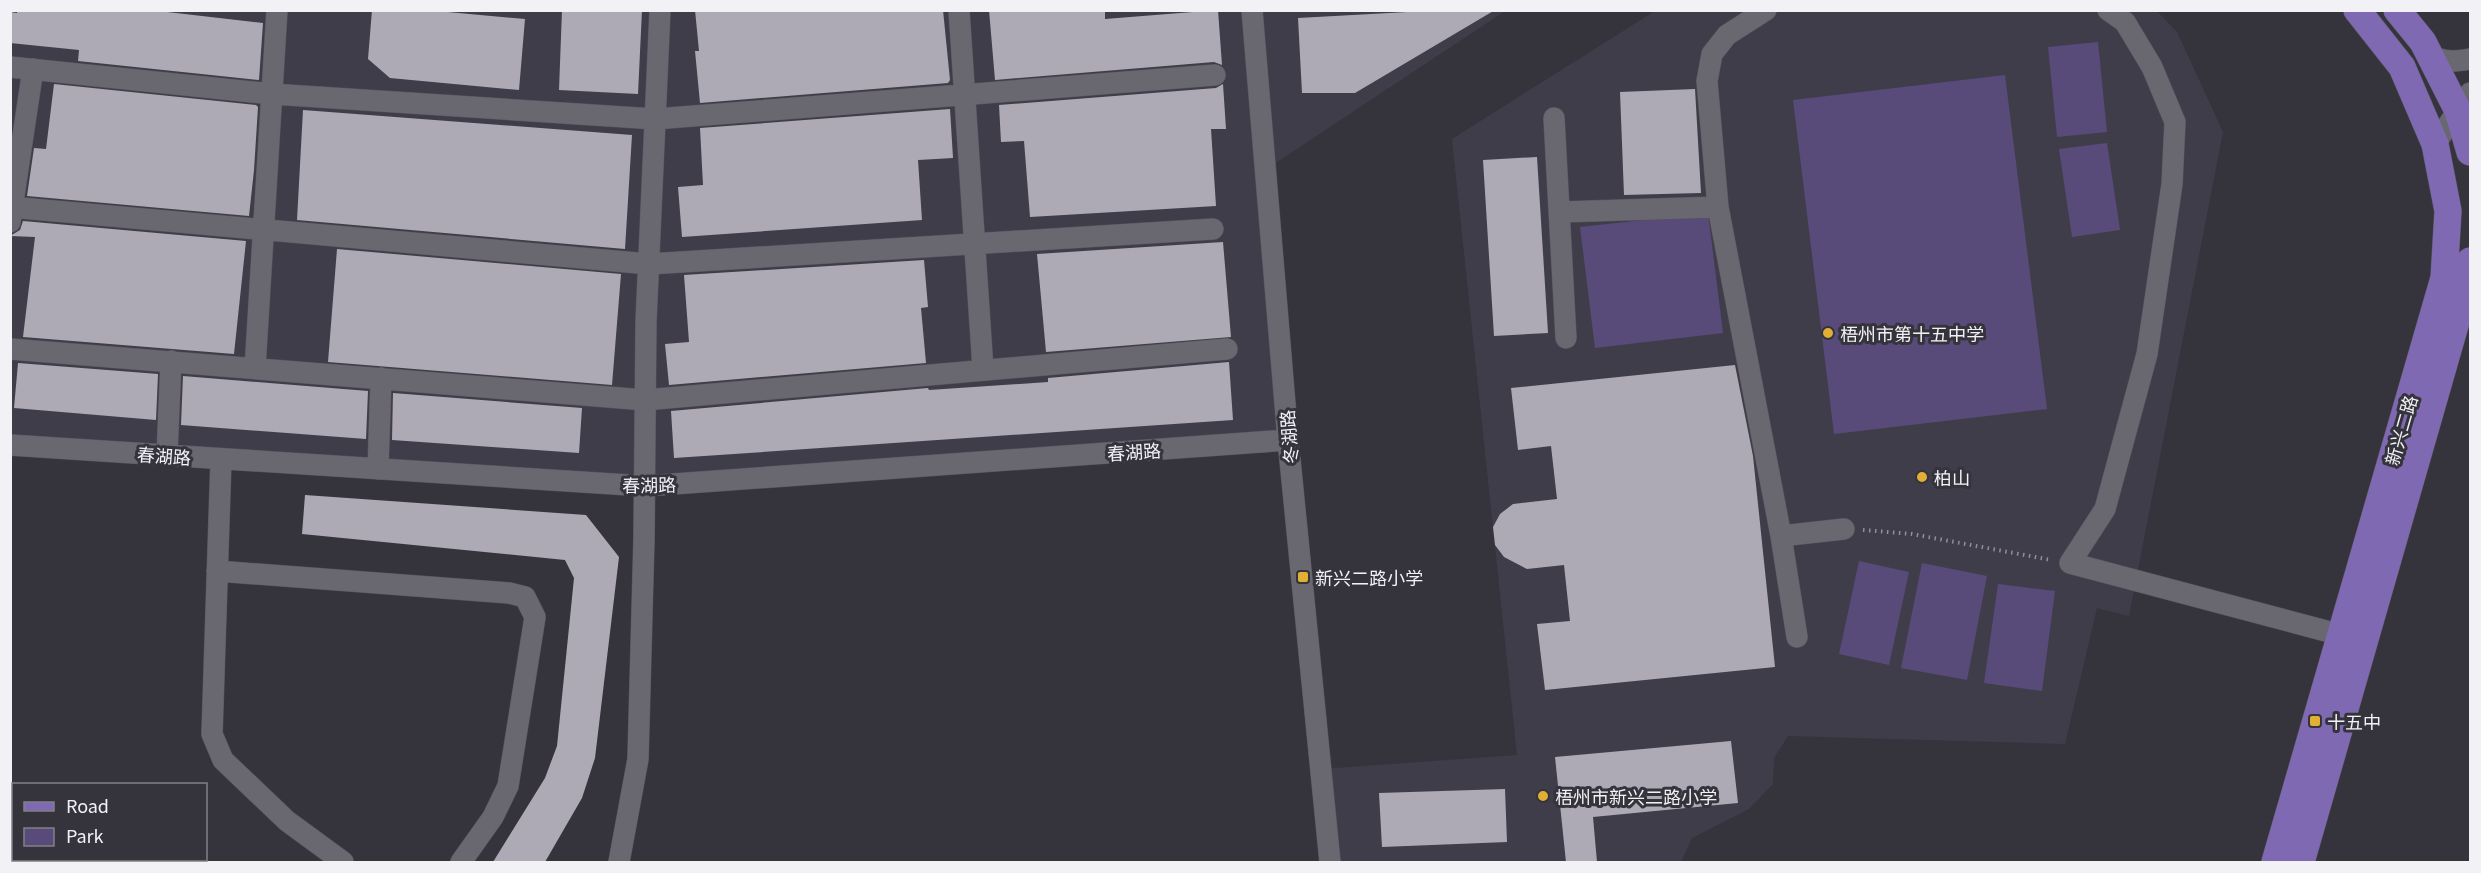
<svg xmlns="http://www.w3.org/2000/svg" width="2481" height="873" font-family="Georgia,'Noto Sans SC',serif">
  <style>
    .built { fill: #403d4a }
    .green { fill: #584b7a }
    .building { fill: #adaab5 }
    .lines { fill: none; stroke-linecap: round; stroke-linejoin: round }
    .minor-casing { stroke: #54535a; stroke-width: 22 }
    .major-casing { stroke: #54535a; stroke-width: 28 }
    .path { stroke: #919097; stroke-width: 4; stroke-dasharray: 1.5 4.5; stroke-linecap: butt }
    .minor { stroke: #696770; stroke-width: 21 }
    .major { stroke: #8069b3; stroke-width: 27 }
    .poi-dot { fill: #e1af34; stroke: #35343c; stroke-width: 2 }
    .labels { text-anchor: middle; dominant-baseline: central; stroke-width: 6; stroke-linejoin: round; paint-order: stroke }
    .poi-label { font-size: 18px; fill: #f2f1f6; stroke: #35343c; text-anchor: start }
    .street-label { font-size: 18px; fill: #f2f1f6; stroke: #35343c }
  </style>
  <rect width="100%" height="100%" fill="#35343c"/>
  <path class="built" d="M2156 10 2177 32 2223 132 2129 616 2097 608 2065 744 1788 736 1774 758 1773 784 1749 809 1692 838 1681 862H1328L1322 769 1517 755 1452 139 1655 11Z
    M10 11H1505L1265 170 1288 440 645 486 11 445Z"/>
  <path class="green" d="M2098 42 2107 132 2057 137 2048 47Z
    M2005 75 2047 409 1834 434 1793 100Z
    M2107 143 2120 230 2072 237 2059 149Z
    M1708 213 1723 333 1595 348 1580 227Z
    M1859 561 1909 572 1889 665 1839 654Z
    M1922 563 1987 576 1967 680 1901 668Z
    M1998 584 2055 591 2042 691 1984 683Z"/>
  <path class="building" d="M17 10H150L263 23 259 80 78 61 79 50 10 43V12L17 13Z
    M372 10H426L525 19 519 90 390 78 368 59Z
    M562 10H642L638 94 559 90Z
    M695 10H943L950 80 948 83 700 103 695 51H699Z
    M989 10H1105V19L1218 10 1222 65 1214 62 995 80Z
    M1444 10H1495L1355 93H1302L1298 18Z
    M54 84 256 105 258 107 254 170 249 216 27 196 34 148 46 149Z
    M1223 84 1226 129H1211L1216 206 1030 217 1024 141 1001 142 999 105 1216 88Z
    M1695 89 1701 193 1624 195 1620 92Z
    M950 109 953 158 918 160 922 220 682 237 678 187 703 185 700 128Z
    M303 110 632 135 625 249 297 220Z
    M1537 157 1548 333 1494 336 1483 160Z
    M23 221 246 241 234 354 23 337 35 237 10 236 20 230Z
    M1223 242 1231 337 1046 352 1037 254Z
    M337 249 621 274 612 385 328 362Z
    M924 260 928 307 921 308 926 363 669 385 665 344 689 342 684 275Z
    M1229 362 1233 420 674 458 671 411 928 388 929 390 1048 382V378Z
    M18 363 158 374 156 420 14 408Z
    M1735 365 1753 456 1775 667 1545 690 1537 624 1570 621 1564 565 1527 569 1504 557 1495 545 1493 527 1500 514 1513 504 1557 499 1551 446 1518 450 1511 388Z
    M183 376 368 391 366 439 181 425Z
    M393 393 582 408 579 453 392 440Z
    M305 495 586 515 619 557 595 758 582 798 545 862H493L545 778 557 746 574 578 565 560 302 534Z
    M1731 741 1738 803 1593 817 1597 862H1566L1555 757Z
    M1505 789 1507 842 1382 847 1379 793Z"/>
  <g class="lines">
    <defs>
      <path id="minor" d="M959 10 983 369
        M1252 10 1288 440 1330 862
        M1766 10 1727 35 1712 54 1707 81 1718 207 1781 536 1797 637
        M2108 10 2125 22 2152 67 2175 122 2172 184 2147 354 2105 509 2070 563 2341 635
        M2429 55C2445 62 2454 62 2470 59
        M10 67 272 94 655 119 1215 75
        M1554 118 1566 338
        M2435 144 2470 93
        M10 207 649 264 1213 229
        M1560 212 1718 207
        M10 222 33 69
        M10 349 645 400 1227 349
        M255 368 277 10
        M10 445 645 486 1288 440
        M167 455 171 361
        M221 459 212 734 223 760 287 821 343 862
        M378 469 381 378
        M1781 536 1844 529
        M217 571 509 593 525 597 535 617 508 786 493 817 461 862
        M619 862 638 759 644 538 646 322 660 10"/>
      <path id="major" d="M2397 10 2423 42 2458 111 2470 152
        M2275 862 2444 278 2448 211 2435 144 2402 67 2357 10
        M2301 862 2464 294 2470 261"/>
    </defs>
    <use href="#minor" class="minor-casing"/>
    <use href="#major" class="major-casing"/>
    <path class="path" d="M1863 530 1912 534 2051 560"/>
    <use href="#minor" class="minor"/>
    <use href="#major" class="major"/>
  </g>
  <g class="poi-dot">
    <circle cx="1828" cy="333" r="6"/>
    <circle cx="1922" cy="477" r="6"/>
    <rect x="1297" y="571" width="12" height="12" rx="3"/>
    <rect x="2309" y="715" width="12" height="12" rx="3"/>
    <circle cx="1543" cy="796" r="6"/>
  </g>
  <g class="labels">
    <g class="poi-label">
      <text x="1840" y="333">梧州市第十五中学</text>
      <text x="1934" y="477">柏山</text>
      <text x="1315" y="577">新兴二路小学</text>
      <text x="2327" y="721">十五中</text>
      <text x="1555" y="796">梧州市新兴二路小学</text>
    </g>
    <g class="street-label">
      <text transform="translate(2400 430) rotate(-74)">新兴二路</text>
      <text transform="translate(1288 437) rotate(-95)">冬湖路</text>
      <text transform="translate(1134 451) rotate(-4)">春湖路</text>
      <text transform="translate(164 455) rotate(4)">春湖路</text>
      <text transform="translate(649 484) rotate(-1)">春湖路</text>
    </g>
  </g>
  <rect width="2481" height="873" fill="none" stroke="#f2f1f6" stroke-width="24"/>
  <rect x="12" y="783" width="195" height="78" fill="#35343c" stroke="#818086" stroke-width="1.5"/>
  <rect x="24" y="802" width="30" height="9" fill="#8069b3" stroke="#818086" stroke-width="1.5"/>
  <text x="66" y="813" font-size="18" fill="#f2f1f6">Road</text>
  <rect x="24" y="828" width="30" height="18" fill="#584b7a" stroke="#818086" stroke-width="1.5"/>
  <text x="66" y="843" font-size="18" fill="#f2f1f6">Park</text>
</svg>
